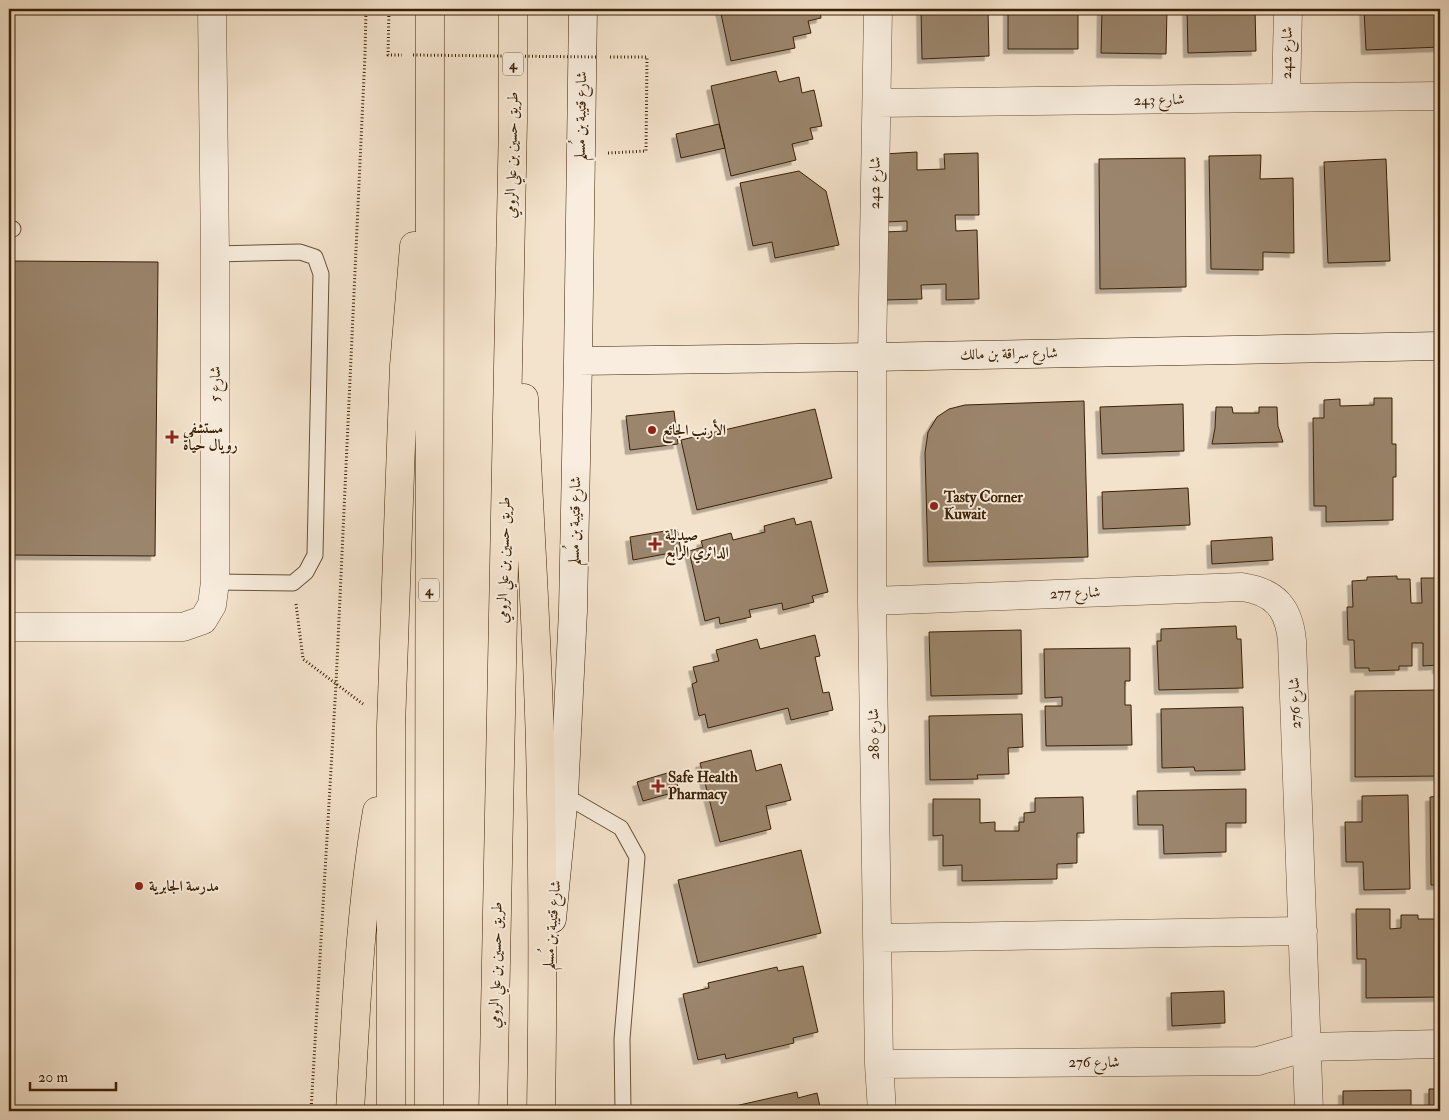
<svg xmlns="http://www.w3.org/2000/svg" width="1449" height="1120" font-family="'IM FELL Double Pica',Amiri,serif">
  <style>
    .building { fill: #9b856c; stroke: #3b2003; filter: url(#shadow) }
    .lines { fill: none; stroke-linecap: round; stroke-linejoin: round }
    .lane-casing { stroke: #695135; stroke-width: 17 }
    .street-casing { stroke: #695135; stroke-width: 29 }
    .secondary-casing { stroke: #3b2003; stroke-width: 29 }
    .highway-casing { stroke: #3b2003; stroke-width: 29 }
    .path { stroke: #3b2003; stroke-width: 3; stroke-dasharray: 1 2.5; stroke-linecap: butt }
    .lane { stroke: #f8edde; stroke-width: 15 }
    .street { stroke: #f8edde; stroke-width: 28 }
    .secondary { stroke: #f8edde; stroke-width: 28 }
    .highway { stroke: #f4e3cc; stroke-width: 28 }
    .path-bridge { stroke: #3b2003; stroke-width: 3; stroke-dasharray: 1 2.5; stroke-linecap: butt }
    .poi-dot { fill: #8f2418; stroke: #f8edde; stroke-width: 2 }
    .labels { text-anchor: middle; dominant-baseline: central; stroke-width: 4; stroke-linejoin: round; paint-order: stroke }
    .shield { fill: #f8edde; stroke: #745e45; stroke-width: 1 }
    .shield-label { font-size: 14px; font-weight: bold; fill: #3b2003 }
    .street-label { font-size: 15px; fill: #3b2003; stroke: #f8edde }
    .poi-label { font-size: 15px; font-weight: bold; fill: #3b2003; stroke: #f8edde; text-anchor: start }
  </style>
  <defs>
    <filter id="shadow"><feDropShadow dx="-4.5" dy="4.5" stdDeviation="0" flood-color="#0004"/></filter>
  </defs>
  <rect width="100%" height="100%" fill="#f4e3cc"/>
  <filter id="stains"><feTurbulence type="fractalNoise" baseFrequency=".004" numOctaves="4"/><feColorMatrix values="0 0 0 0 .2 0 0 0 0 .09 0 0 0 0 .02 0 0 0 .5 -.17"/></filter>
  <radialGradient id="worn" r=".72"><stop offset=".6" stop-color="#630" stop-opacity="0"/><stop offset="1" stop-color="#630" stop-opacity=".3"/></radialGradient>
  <path class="building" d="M720 9H820L821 18 808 21 811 33 793 37 795 48 731 61Z
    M921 9H988L989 56 922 59Z
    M1008 9H1078V49H1008Z
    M1102 9H1167L1166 54 1101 53Z
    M1187 9H1255L1256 51 1188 53Z
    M1364 9H1440V47L1366 50Z
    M776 71 779 82 799 77 802 93 814 90 822 126 810 128 813 139 792 144 796 160 731 176 711 86Z
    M719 124 725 148 681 158 676 134Z
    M917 152V170L945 169 944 154 978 153 979 215H955L956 231 977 230 979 299 946 300V284L921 285 922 299 885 300 884 232 907 231V221L886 222 884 154Z
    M1261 155 1260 179 1293 178 1294 253 1263 252V270L1211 269 1209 156Z
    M1185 158 1186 287 1100 289 1099 159Z
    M1386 159 1390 261 1328 263 1324 162Z
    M799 171 826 191 839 245 775 258 772 242 753 246 740 183Z
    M9 261 158 262 155 556 9 555Z
    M1374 398H1392V444H1396V477H1393V520L1326 522V506H1314L1313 418H1324V400L1340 399V406L1374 405Z
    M1084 401 1088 557 928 562 925 453 928 432 937 417 949 409 965 405Z
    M1183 404 1184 451 1102 454 1100 407Z
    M1216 407H1232L1233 413H1259V407H1277L1278 426 1283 442 1212 444 1215 428Z
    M815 409 832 478 697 510 681 440Z
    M674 411 678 444 630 450 626 416Z
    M1188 488 1190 525 1103 529 1102 492Z
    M794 518 796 525 811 521 828 592 812 596 814 602 783 610 782 603 749 610 751 617 720 624 719 617 705 621 689 551 703 547 701 541 731 533 733 540 765 532 764 526Z
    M677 529 681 551 633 560 630 537Z
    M1272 537 1273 560 1212 564 1211 541Z
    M1435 575H1440V669H1437V665L1423 666V643H1412V666H1399V670L1369 671V668H1355L1354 640H1348L1347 607H1353L1352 581 1367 580V577L1397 576V579H1410L1411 603H1422L1421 578H1435Z
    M1236 626 1237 639H1241L1243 688 1159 690 1157 641H1161V629Z
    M1021 630 1022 694 931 696 929 632Z
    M815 635 820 656 815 657 823 693 829 692 833 710 791 720 788 708 708 728 705 714 699 716 692 684 697 682 693 667 719 661 716 650 757 639 760 649Z
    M1130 648V681H1125V705H1131L1132 745 1046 746 1045 706H1062V697L1045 698 1044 649Z
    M1440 690V776L1355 777V691Z
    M1243 707 1245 770 1195 771 1194 767 1162 768 1161 709Z
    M1022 714 1023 747 1008 748 1009 774 977 775 978 779 930 780 929 716Z
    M751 750 756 771 781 764 791 800 766 806 771 829 720 842 700 763Z
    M674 771 679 791 643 801 637 782Z
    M1246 789V823H1226V852L1164 854 1163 825H1138L1137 791Z
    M1408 795 1410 889 1364 890 1363 862H1346L1345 822H1362V796Z
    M1440 796V885H1431L1430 797Z
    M1083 797 1084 833H1077V863L1057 864V879L962 881V865L943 866V835L933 836V799H980V823L995 822V831H1019V822H1024V813L1035 812V798Z
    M801 850 821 933 698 963 678 880Z
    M1356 909H1390V929L1401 928V915H1418V919H1436V928H1440V997L1366 998V959H1357Z
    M803 966 818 1032 793 1038 794 1043 726 1059 725 1054 698 1060 683 994 709 988 708 983 777 967 778 971Z
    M1224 991 1225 1023 1172 1026 1171 993Z
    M1429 1089H1440V1111H1429Z
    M1411 1090V1111H1343V1091Z
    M797 1092 798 1098 817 1093 821 1111H713Z"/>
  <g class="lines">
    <defs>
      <path id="lane" d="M9 229H13
        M215 254 300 252 315 257 321 274 315 555 306 572 293 583 215 582
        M564 795 621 828 637 857 622 1039 623 1111"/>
      <path id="street" d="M878 9 872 357V601L879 1064 882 1111
        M1286 98 1288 9
        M877 103 1440 96
        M872 601 1242 587C1275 592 1289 608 1292 641L1309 1111
        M9 627H183L203 620 212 605 215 582V254L212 9
        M878 938 1303 931
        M879 1064 1258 1061 1307 1047 1440 1044"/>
      <path id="secondary" d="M578 361 872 357 1440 346
        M552 919 564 795 573 611 578 361 583 9"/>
      <path id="highway" d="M524 398C529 514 537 630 540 745 543 867 543 989 541 1111
        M350 1111C356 1011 360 910 377 811
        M391 1111V726L401 445 404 366 414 246
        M429 1111 430 9
        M493 1111 513 120V9"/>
    </defs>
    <use href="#lane" class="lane-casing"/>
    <use href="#street" class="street-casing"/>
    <use href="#secondary" class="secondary-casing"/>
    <use href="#highway" class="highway-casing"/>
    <path class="path" d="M389 9 388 55H402
      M608 153 646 151 647 57H609
      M296 604 303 659 363 704
      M311 1111 336 684 365 54 366 9"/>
    <use href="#lane" class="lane"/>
    <use href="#street" class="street"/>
    <use href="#secondary" class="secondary"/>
    <use href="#highway" class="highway"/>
    <path class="path-bridge" d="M413 55 596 57"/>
  </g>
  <g class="poi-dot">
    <circle cx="652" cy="430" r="5"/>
    <path d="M169.5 429.5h5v5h5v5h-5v5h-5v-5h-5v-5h5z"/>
    <circle cx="934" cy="506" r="5"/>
    <path d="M652.5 536.5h5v5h5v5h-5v5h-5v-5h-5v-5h5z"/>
    <path d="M655.5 778.5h5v5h5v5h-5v5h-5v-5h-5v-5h5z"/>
    <circle cx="139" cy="886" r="5"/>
  </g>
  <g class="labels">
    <g class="shield">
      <rect x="503" y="52.5" width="20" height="23" rx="4"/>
      <rect x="419" y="578.5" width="20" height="23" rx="4"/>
    </g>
    <g class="shield-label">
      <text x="513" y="64">4</text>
      <text x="429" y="590">4</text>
    </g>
    <g class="street-label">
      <text transform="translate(1287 53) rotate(-89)">شارع 242</text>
      <text transform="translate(1159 100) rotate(-1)">شارع 243</text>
      <text transform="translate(581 116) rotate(-89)">شارع قتيبة بن مُسلم</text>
      <text transform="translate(512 155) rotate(-89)">طريق حسين بن علي الرومي</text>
      <text transform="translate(875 183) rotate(-89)">شارع 242</text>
      <text transform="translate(1009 354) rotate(-1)">شارع سراقة بن مالك</text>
      <text transform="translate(215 384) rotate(-90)">شارع 5</text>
      <text transform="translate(575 521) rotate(-89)">شارع قتيبة بن مُسلم</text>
      <text transform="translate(504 560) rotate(-89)">طريق حسين بن علي الرومي</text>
      <text transform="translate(1075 593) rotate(-2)">شارع 277</text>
      <text transform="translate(1295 703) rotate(-92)">شارع 276</text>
      <text transform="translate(874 734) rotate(-91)">شارع 280</text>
      <text transform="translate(552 925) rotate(-85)">شارع قتيبة بن مُسلم</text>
      <text transform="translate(496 965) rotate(-89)">طريق حسين بن علي الرومي</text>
      <text x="1094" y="1062">شارع 276</text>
    </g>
    <g class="poi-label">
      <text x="183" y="428">مستشفى<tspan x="183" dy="17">رويال حياة</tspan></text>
      <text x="662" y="430">الأرنب الجائع</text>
      <text x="944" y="497">Tasty Corner<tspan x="944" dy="17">Kuwait</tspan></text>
      <text x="665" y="535">صيدلية<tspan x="665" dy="17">الدائري الرابع</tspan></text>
      <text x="668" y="777">Safe Health<tspan x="668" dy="17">Pharmacy</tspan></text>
      <text x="149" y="886">مدرسة الجابرية</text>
    </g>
  </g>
  <rect width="1449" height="1120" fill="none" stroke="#f4e3cc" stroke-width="30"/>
  <rect x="10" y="10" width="1429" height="1100" fill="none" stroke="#3b2003" stroke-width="2.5"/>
  <rect x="15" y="15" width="1419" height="1090" fill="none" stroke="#3b2003"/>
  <path d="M30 1082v8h86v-8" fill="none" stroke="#3b2003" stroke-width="2.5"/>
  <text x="38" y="1082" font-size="15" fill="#3b2003" stroke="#f8edde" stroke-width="4" paint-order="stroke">20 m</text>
  <rect width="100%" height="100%" filter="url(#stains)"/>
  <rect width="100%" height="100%" fill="url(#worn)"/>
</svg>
